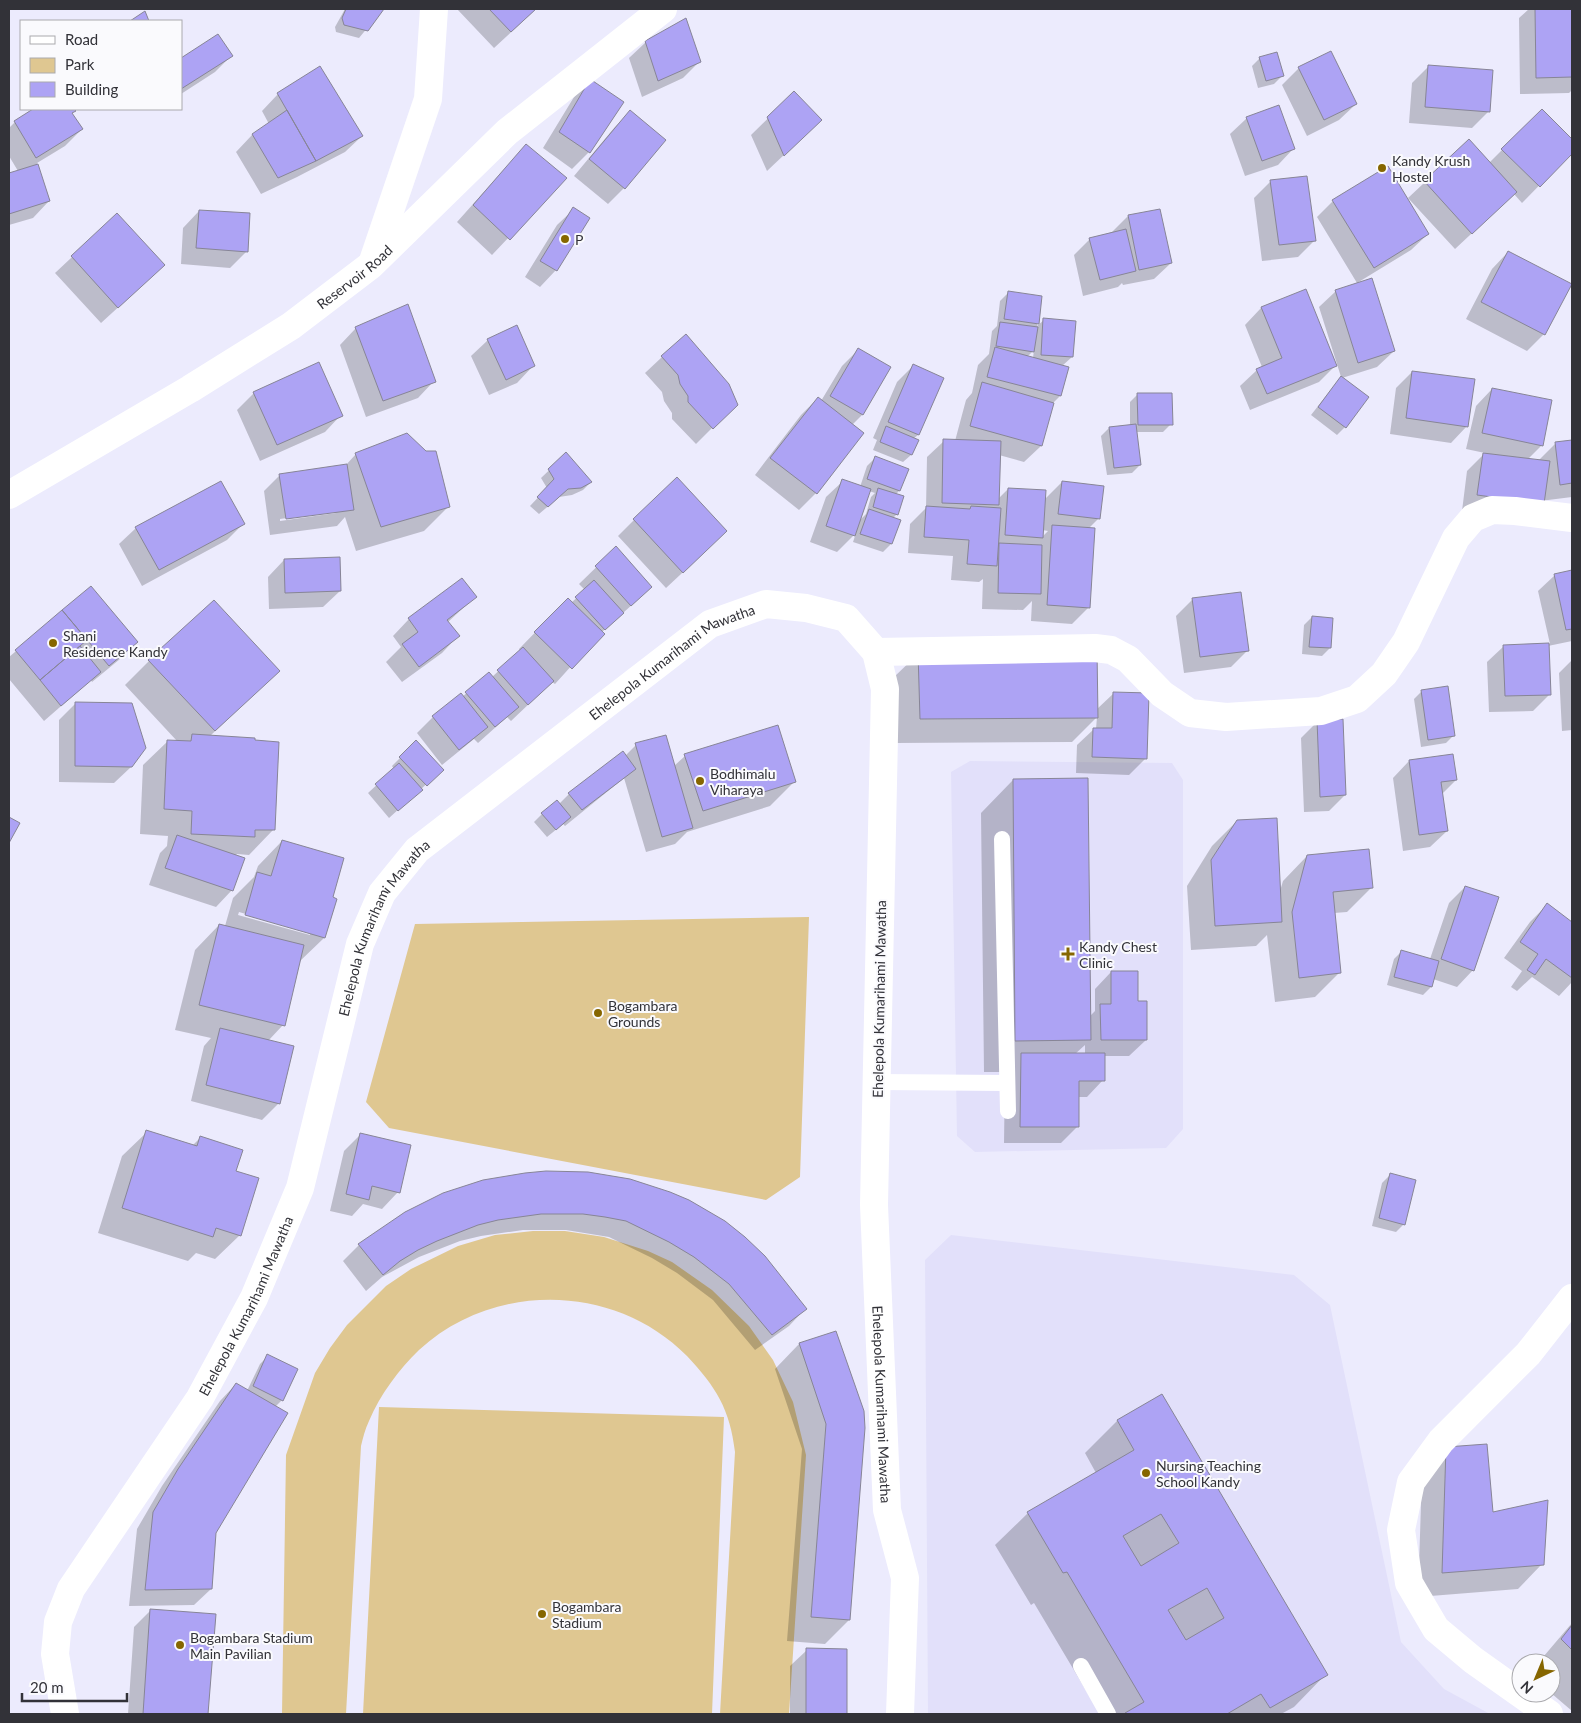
<svg xmlns="http://www.w3.org/2000/svg" width="1581" height="1723" font-family="Lato,sans-serif">
  <style>
    .built { fill: #e2e0fa }
    .green { fill: #dfc791 }
    .shadow { fill: #0003; fill-rule: evenodd }
    .building { fill: #ada3f4; stroke: #878596; fill-rule: evenodd }
    .lines { fill: none; stroke-linecap: round; stroke-linejoin: round }
    .lane { stroke: #fff; stroke-width: 16 }
    .street { stroke: #fff; stroke-width: 28 }
    .poi-dot { fill: #866600; stroke: #fafafd; stroke-width: 2 }
    .labels { text-anchor: middle; dominant-baseline: central; stroke-width: 4; stroke-linejoin: round; paint-order: stroke }
    .poi-label { font-size: 14px; fill: #323238; stroke: #fafafd; text-anchor: start }
    .street-label { font-size: 14px; fill: #323238; stroke: #fafafd }
  </style>
  <rect width="100%" height="100%" fill="#ecebfd"/>
  <path class="built" d="M970 761 1172 763 1183 780V1129L1166 1148 975 1152 957 1136 951 772Z
    M951 1235 1294 1275 1330 1305 1401 1642 1444 1689 1490 1714H928L925 1260Z"/>
  <path class="green" d="M809 917 800 1177 766 1200 389 1128 366 1102 415 924Z
    M533 1231H565L604 1237 648 1251 672 1262 712 1290 749 1326 773 1360 793 1402 806 1455 789 1714H720L735 1452C730 1409 716 1387 687 1356 615 1283 494 1281 419 1350 399 1369 380 1395 369 1421 365 1429 363 1438 361 1446L346 1714H282L286 1455 315 1373 330 1348 347 1325 386 1286 411 1269 458 1246 495 1235Z
    M379 1407 724 1417 712 1714H363Z"/>
  <path class="shadow" d="M345 9H383L359 38 336 32 335 27Z
    M457 9H536L494 48Z
    M1529 9H1572V90L1569 93 1520 94 1519 18Z
    M646 42 699 62 683 78 642 97 629 58Z
    M1331 53 1356 104 1339 120 1307 136 1282 85 1299 68Z
    M231 56 215 72 181 94V59Z
    M1260 58 1282 76 1274 84 1258 88 1252 66Z
    M1429 66 1489 111 1472 128 1409 123 1412 83Z
    M590 80 622 102 589 152 572 169 543 148 574 97Z
    M794 93 804 136 767 171 751 135Z
    M278 94 362 136 345 152 297 177 261 194 236 152 252 135 269 124 262 111Z
    M35 109H73L74 110 71 113 82 129 65 146 37 163 49 201 33 218 9 225V174L18 171 9 156V128L15 122Z
    M1542 110 1572 141V152L1522 203 1514 194 1455 249 1408 198 1469 141 1489 163Z
    M630 112 624 188 608 204 574 176 614 128Z
    M1247 118 1294 148 1278 165 1245 176 1230 134Z
    M526 145 565 178 492 255 457 222Z
    M1271 181 1315 240 1298 257 1262 261 1254 198Z
    M1333 201 1428 234 1411 250 1357 283 1317 217Z
    M574 209 556 270 540 287 525 277 557 225Z
    M199 211 247 251 230 268 181 264 183 228Z
    M117 215 146 282 101 323 55 273Z
    M1128 216 1171 263 1154 279 1123 285 1122 283 1118 287 1083 296 1074 255 1090 239 1112 232Z
    M1508 252 1544 334 1527 351 1466 319 1492 269Z
    M1305 291 1335 365 1337 364 1319 307 1336 291 1394 351 1377 367 1342 378 1345 427 1337 435 1311 415 1341 377 1337 364 1319 382 1250 410 1240 386 1257 370 1262 367 1245 325 1261 308Z
    M1008 293 1041 298 1037 326 1044 320 1072 357 1062 366 1067 367 1060 396 1053 403 1041 446 1024 462 999 455 998 499 1008 489 1044 500 1062 482 1099 518 1088 529 1089 607 1072 624 1031 621 1032 601 1023 610 982 609 983 579 979 582 951 580 953 556 908 553 910 524 926 508 927 457 944 441H955L966 400 972 393 978 365 989 354 992 331 997 326 1000 301ZM1034 350 1033 358 1027 357ZM1042 530 1048 531 1042 537Z
    M356 328 434 381 418 398 366 417 340 345Z
    M488 340 533 366 517 383 489 395 471 356Z
    M859 349 890 368 862 415 852 425 862 433 816 493 799 510 755 475 801 415 818 398 821 401 842 366Z
    M662 357 736 404 696 444 672 419V413L664 401 662 392 645 373Z
    M913 366 943 379 918 435 913 439 917 441 911 455 903 462 873 450 877 440 873 438 897 382Z
    M1412 372 1467 426 1451 443 1390 434 1396 388Z
    M1492 389 1542 445 1527 460 1540 461 1539 460 1556 443 1572 441V497L1462 511 1467 471 1485 453 1466 449 1476 406Z
    M254 393 341 415 325 432 260 461 237 410Z
    M1138 394 1171 424 1163 432H1136L1140 465 1132 473 1107 475 1101 436 1109 428 1130 426V402Z
    M356 454 449 506 424 531 356 551 345 517 337 526 270 535 264 491 280 475 345 466ZM336 511V513L280 521V519Z
    M566 454 591 482 583 490 572 495 559 497 539 514 530 506 547 488 541 478Z
    M875 458 899 491 896 494 897 514 893 518 891 544 883 552 853 542 856 533 837 552 810 542 826 497 843 481 860 487 867 466ZM869 491 875 493 871 497 866 514 859 521Z
    M634 520 709 548 666 588 618 536Z
    M243 524 227 540 142 586 119 544 136 528Z
    M616 548 634 603 602 632 555 684 552 682 511 721 507 717 478 743 474 739 442 765 417 733 433 717 462 697 489 674 492 677 520 651 519 649 551 616 571 603 585 590 579 584Z
    M284 560 340 591 323 607 269 609 268 577Z
    M1572 571V641L1548 646 1550 694 1533 711 1489 712 1487 662 1504 646 1550 644 1538 591 1555 575Z
    M91 588 136 642 120 659 92 682 91 680 44 721 9 679V657Z
    M475 597 448 622 458 636 442 653 402 682 386 662 401 647 393 636 409 619Z
    M1193 599 1247 651 1231 667 1184 673 1176 616Z
    M1312 617 1330 648 1322 656 1302 654 1304 625Z
    M919 653 1096 710 1114 693 1146 758 1129 775 1076 773 1077 745 1094 729H1096L1097 717 1072 742 895 743 894 677Z
    M1572 660V730L1562 731 1559 673Z
    M149 661 278 671 210 736 273 830 249 855 237 854 235 856 232 890 216 907 149 885 160 853 167 846 168 836 140 834 143 765 168 741H177L125 685Z
    M1422 691 1454 735 1446 743 1421 747 1414 699Z
    M75 704 131 767 114 783 59 782V720Z
    M1317 722 1345 795 1329 811 1304 812 1301 738Z
    M416 742 442 770 389 818 368 793 394 769 392 766Z
    M636 745 674 766 685 756 795 781 770 806 687 832 675 844 646 852 624 778 565 826 563 824 547 837 534 822 542 814 559 804 569 794 625 756Z
    M1409 761 1456 780 1442 794 1447 831 1430 847 1403 851 1393 778Z
    M1013 780 1090 1016 1095 1011V989L1111 972 1137 1002 1146 1040 1129 1056H1103V1080L1087 1097H1078V1126L1061 1143H1004L1005 1072H984L981 813ZM1085 1045V1054H1075Z
    M1237 821 1280 891 1283 881 1307 856 1372 887 1347 912 1334 913 1340 972 1315 997 1275 1002 1267 935 1256 946 1191 950 1187 886 1212 846Z
    M282 841 332 898 335 899 324 938 299 962 283 1025 268 1041 279 1103 262 1120 191 1101 204 1046 211 1038 175 1030 195 950 219 925 225 926 233 898 254 877 258 866ZM239 912 310 933V935L238 915Z
    M1465 887 1473 970 1457 987 1433 979 1431 987 1423 995 1387 985 1394 959 1402 951 1430 959 1449 903Z
    M1547 905 1572 923V982L1559 996 1532 977 1517 991 1511 987 1522 971 1504 958 1530 922Z
    M147 1132 192 1146 200 1138 240 1235 215 1259 196 1253 188 1261 98 1233 122 1156Z
    M361 1134 398 1192 382 1209 363 1204 352 1216 330 1211 344 1151Z
    M546 1172 805 1309 789 1326 755 1350 713 1300 677 1273 652 1258 609 1237 566 1230H523L481 1236 460 1241 419 1257 382 1277 366 1291 343 1261 359 1245Z
    M1390 1175 1404 1224 1396 1232 1372 1226 1382 1183Z
    M836 1332 849 1620 825 1644 787 1641 802 1449 775 1369 799 1344Z
    M268 1356 282 1400 275 1407 215 1533 211 1589 194 1605 129 1606 137 1529 162 1486 220 1401 236 1384 247 1391 260 1364Z
    M1161 1395 1326 1674 1294 1707 1281 1714H1100L1034 1603 1031 1605 995 1545 1028 1513 1096 1473 1085 1453 1117 1421Z
    M1447 1448 1492 1513 1542 1564 1518 1589 1418 1597 1422 1473Z
    M151 1610 214 1616 207 1714H128L134 1627Z
    M1572 1623V1711L1551 1693 1560 1684 1551 1677V1663H1538Z
    M807 1650H846L845 1714H790V1666Z"/>
  <path class="building" d="M346 9H384L368 31 344 25 342 18Z
    M489 9H536L511 32Z
    M1535 9H1572V77L1536 78Z
    M145 11 149 21H130Z
    M686 18 701 62 658 81 645 41Z
    M218 34 233 56 181 89V58Z
    M1331 51 1357 104 1324 120 1298 67Z
    M1277 52 1284 76 1266 81 1259 57Z
    M1428 65 1493 70 1490 112 1425 107Z
    M320 66 363 136 316 161 277 93Z
    M590 79 624 102 590 153 559 132Z
    M794 91 822 120 784 156 767 117Z
    M1279 105 1295 149 1262 161 1246 117Z
    M33 109H74L76 111 72 113 83 129 36 158 14 121Z
    M1542 109 1572 139V154L1540 187 1501 149Z
    M287 110 316 161 278 178 252 134Z
    M630 110 666 140 625 189 589 159Z
    M1469 139 1517 192 1472 234 1424 181Z
    M526 144 567 178 510 240 473 205Z
    M38 164 50 201 9 214V173Z
    M1388 166 1429 234 1374 268 1332 200Z
    M1307 176 1316 241 1279 245 1270 180Z
    M573 207 590 218 557 271 540 261Z
    M1160 209 1172 263 1139 270 1128 215Z
    M199 210 250 213 248 252 196 248Z
    M117 213 165 265 118 308 71 256Z
    M1126 229 1136 271 1100 280 1089 238Z
    M1508 251 1572 284 1545 335 1481 302Z
    M1372 278 1395 351 1358 363 1335 290Z
    M1306 289 1337 366 1267 394 1256 369 1282 358 1261 307Z
    M1008 291 1042 296 1039 324 1004 319Z
    M408 304 436 382 383 401 355 327Z
    M1043 318 1076 321 1073 357 1041 355Z
    M1000 322 1038 327 1034 352 996 346Z
    M517 325 535 366 506 380 487 339Z
    M686 334 729 384 738 405 713 429 688 402V396L680 384 678 375 661 356Z
    M995 347 1069 367 1061 396 987 377Z
    M858 348 891 367 863 415 830 396Z
    M319 362 343 416 277 445 253 392Z
    M913 364 944 378 919 435 888 422Z
    M1412 371 1475 379 1468 427 1406 418Z
    M1341 376 1369 397 1346 428 1318 407Z
    M982 382 1054 403 1042 446 970 426Z
    M1492 388 1552 400 1543 446 1482 433Z
    M1137 393H1172L1173 425H1138Z
    M818 397 864 433 817 494 770 458Z
    M1136 424 1141 465 1114 468 1109 427Z
    M886 426 919 440 912 455 880 442Z
    M407 433 426 451H436L450 507 381 527 355 453Z
    M943 439 1001 441 999 505 942 503Z
    M1572 440V483L1560 485 1555 442Z
    M566 452 592 482 581 488 568 489 548 507 537 497 554 479 548 469Z
    M1483 453 1550 461 1544 504 1477 495Z
    M875 456 909 469 900 491 867 479Z
    M347 464 354 510 286 519 279 474Z
    M677 477 727 531 683 573 633 519Z
    M842 479 871 489 855 536 826 526Z
    M221 481 245 524 159 570 135 527Z
    M1062 481 1104 486 1100 519 1058 514Z
    M878 488 904 496 898 515 873 507Z
    M1008 488 1046 490 1043 538 1005 535Z
    M926 506 970 509 971 506 1001 508 997 566 967 564 969 540 924 537Z
    M869 509 901 520 892 544 860 534Z
    M1052 525 1095 528 1090 608 1047 605Z
    M999 543 1042 545 1041 594 998 593Z
    M616 546 652 587 631 606 595 566Z
    M340 557 341 591 285 593 284 559Z
    M1572 570V629L1566 630 1554 574Z
    M462 578 477 597 447 620 460 636 419 667 402 644 418 632 408 618Z
    M594 580 624 613 605 630 575 597Z
    M91 586 138 642 109 666 62 610Z
    M1241 592 1249 651 1200 657 1192 598Z
    M568 598 605 634 572 669 534 632Z
    M214 600 280 671 215 731 148 660Z
    M62 610 87 640 40 680 15 650Z
    M1312 616 1333 618 1331 648 1309 647Z
    M1549 643 1551 695 1505 696 1503 645Z
    M80 646 101 672 61 706 40 680Z
    M523 647 554 681 528 705 497 670Z
    M1097 650 1098 718 920 719 918 652Z
    M489 672 519 707 495 727 465 692Z
    M1448 686 1455 736 1428 740 1421 690Z
    M1113 692 1149 693 1147 759 1092 757 1093 728H1112Z
    M461 693 488 727 459 750 432 716Z
    M75 702 132 703 146 748 132 767 75 766Z
    M1343 719 1346 795 1320 797 1317 720Z
    M778 725 796 782 703 811 684 754Z
    M192 734 255 738V740L279 742 275 830H255V837L191 834 192 811 164 809 167 740 191 741Z
    M666 735 693 828 662 837 635 743Z
    M416 740 444 770 427 786 399 757Z
    M623 751 636 769 582 810 568 793Z
    M1453 754 1457 780 1441 782 1448 831 1419 835 1409 760Z
    M399 763 423 790 398 811 375 784Z
    M1088 778 1091 1040 1015 1041 1013 779Z
    M557 800 571 817 556 830 541 813Z
    M9 817 20 823 9 843Z
    M1277 818 1282 922 1215 926 1211 860 1237 820Z
    M177 835 245 858 233 891 165 868Z
    M282 840 344 858 333 897 337 899 325 938 245 915 257 872 271 876Z
    M1369 849 1373 888 1333 892 1341 973 1299 978 1292 912 1307 855Z
    M1465 886 1499 897 1474 971 1441 959Z
    M1547 903 1572 922V978L1546 959 1535 975 1527 970 1538 954 1520 942Z
    M219 924 304 945 285 1026 199 1005Z
    M1401 950 1439 961 1432 987 1394 977Z
    M1111 971H1138V1001H1147V1040H1101L1100 1004H1111Z
    M220 1028 294 1046 280 1104 206 1085Z
    M1021 1053H1105V1081H1079V1127H1020Z
    M146 1130 197 1146 200 1136 243 1150 236 1171 259 1178 241 1236 216 1228 213 1237 122 1208Z
    M360 1133 411 1145 400 1193 372 1186 369 1200 346 1194Z
    M546 1171 588 1172 630 1179 670 1192 689 1200 725 1221 745 1237 765 1256 807 1309 772 1335 729 1284 694 1257 669 1242 626 1221 605 1217 583 1214H541L498 1220 478 1225 437 1241 418 1250 400 1261 383 1275 358 1244 405 1212 443 1193 483 1180 525 1173Z
    M1390 1173 1416 1180 1405 1225 1379 1218Z
    M836 1331 864 1411 865 1428 850 1620 811 1617 826 1424 799 1343Z
    M267 1354 298 1369 283 1401 253 1386Z
    M236 1383 288 1413 216 1533 212 1589 145 1590 153 1512 178 1469Z
    M1162 1394 1328 1675 1270 1708 1261 1694 1227 1714H1125V1713L1144 1702 1067 1572 1063 1573 1027 1512 1134 1450 1117 1420ZM1161 1514 1179 1543 1141 1566 1123 1536ZM1207 1588 1224 1618 1186 1640 1168 1610Z
    M1487 1444 1493 1512 1548 1500 1544 1565 1442 1573 1446 1447Z
    M150 1609 216 1614 208 1714H143Z
    M1572 1625V1650L1561 1639Z
    M806 1648 847 1649V1714H806Z"/>
  <g class="lines">
    <path class="lane" d="M1002 839 1008 1111
      M877 1082 1007 1083
      M1081 1666 1108 1714"/>
    <g class="street">
      <path d="M374 258 428 99 434 9"/>
      <path id="s1" d="M9 495 190 389 291 326 371 265 507 132 663 9"/>
      <path d="M876 652 1095 648 1111 650 1128 659 1162 694 1190 713 1226 717 1321 711 1357 699 1384 674 1406 642 1456 538 1473 518 1492 510 1515 511 1572 518"/>
      <path id="s2" d="M65 1714 55 1654 58 1622 71 1589 200 1398 254 1298 300 1188 360 944 382 893 417 850 710 624 766 604 806 608 846 618 876 652 885 689 874 1205 887 1510 905 1578 900 1714"/>
      <path d="M1549 1714 1473 1660 1436 1629 1409 1583 1401 1530 1411 1482 1441 1441 1528 1354 1572 1298"/>
    </g>
  </g>
  <g class="poi-dot">
    <circle cx="1382" cy="168" r="5"/>
    <circle cx="565" cy="239" r="5"/>
    <circle cx="53" cy="643" r="5"/>
    <circle cx="700" cy="781" r="5"/>
    <path d="M1065.5 946.5h5v5h5v5h-5v5h-5v-5h-5v-5h5z"/>
    <circle cx="598" cy="1013" r="5"/>
    <circle cx="1146" cy="1473" r="5"/>
    <circle cx="542" cy="1614" r="5"/>
    <circle cx="180" cy="1645" r="5"/>
  </g>
  <g class="labels">
    <g class="poi-label">
      <text x="1392" y="160">Kandy Krush<tspan x="1392" dy="16">Hostel</tspan></text>
      <text x="575" y="239">P</text>
      <text x="63" y="635">Shani<tspan x="63" dy="16">Residence Kandy</tspan></text>
      <text x="710" y="773">Bodhimalu<tspan x="710" dy="16">Viharaya</tspan></text>
      <text x="1079" y="946">Kandy Chest<tspan x="1079" dy="16">Clinic</tspan></text>
      <text x="608" y="1005">Bogambara<tspan x="608" dy="16">Grounds</tspan></text>
      <text x="1156" y="1465">Nursing Teaching<tspan x="1156" dy="16">School Kandy</tspan></text>
      <text x="552" y="1606">Bogambara<tspan x="552" dy="16">Stadium</tspan></text>
      <text x="190" y="1637">Bogambara Stadium<tspan x="190" dy="16">Main Pavilian</tspan></text>
    </g>
    <g class="street-label">
      <text stroke="none"><textPath href="#s1" startOffset="409">Reservoir Road</textPath></text>
      <text stroke="none"><textPath href="#s2" startOffset="1272">Ehelepola Kumarihami Mawatha</textPath></text>
      <text stroke="none"><textPath href="#s2" startOffset="868">Ehelepola Kumarihami Mawatha</textPath></text>
      <text transform="translate(879 999) rotate(-89)">Ehelepola Kumarihami Mawatha</text>
      <text stroke="none"><textPath href="#s2" startOffset="462">Ehelepola Kumarihami Mawatha</textPath></text>
      <text stroke="none"><textPath href="#s2" startOffset="2264">Ehelepola Kumarihami Mawatha</textPath></text>
    </g>
  </g>
  <rect width="1581" height="1723" fill="none" stroke="#323238" stroke-width="20"/>
  <rect x="20" y="20" width="162" height="90" fill="#fafafd" stroke="#aaaaae"/>
  <rect x="30" y="36" width="25" height="8" fill="#ffffff" stroke="#aaaaae"/>
  <text x="65" y="45" font-size="15" fill="#323238">Road</text>
  <rect x="30" y="58" width="25" height="15" fill="#dfc791" stroke="#aaaaae"/>
  <text x="65" y="70" font-size="15" fill="#323238">Park</text>
  <rect x="30" y="82" width="25" height="15" fill="#ada3f4" stroke="#aaaaae"/>
  <text x="65" y="95" font-size="15" fill="#323238">Building</text>
  <g transform="translate(1536 1678) rotate(224)"><circle r="24" fill="#fafafd" stroke="#aaaaae"/>
  <path d="M0-4L9 19L0 12L-9 19Z" fill="#866600"/>
  <text y="-8" font-size="14" font-weight="bold" text-anchor="middle" fill="#323238">N</text>
  </g>
  <path d="M22 1693v8h105v-8" fill="none" stroke="#323238" stroke-width="2.5"/>
  <text x="30" y="1693" font-size="15" fill="#323238" stroke="#fafafd" stroke-width="4" paint-order="stroke">20 m</text>
</svg>
